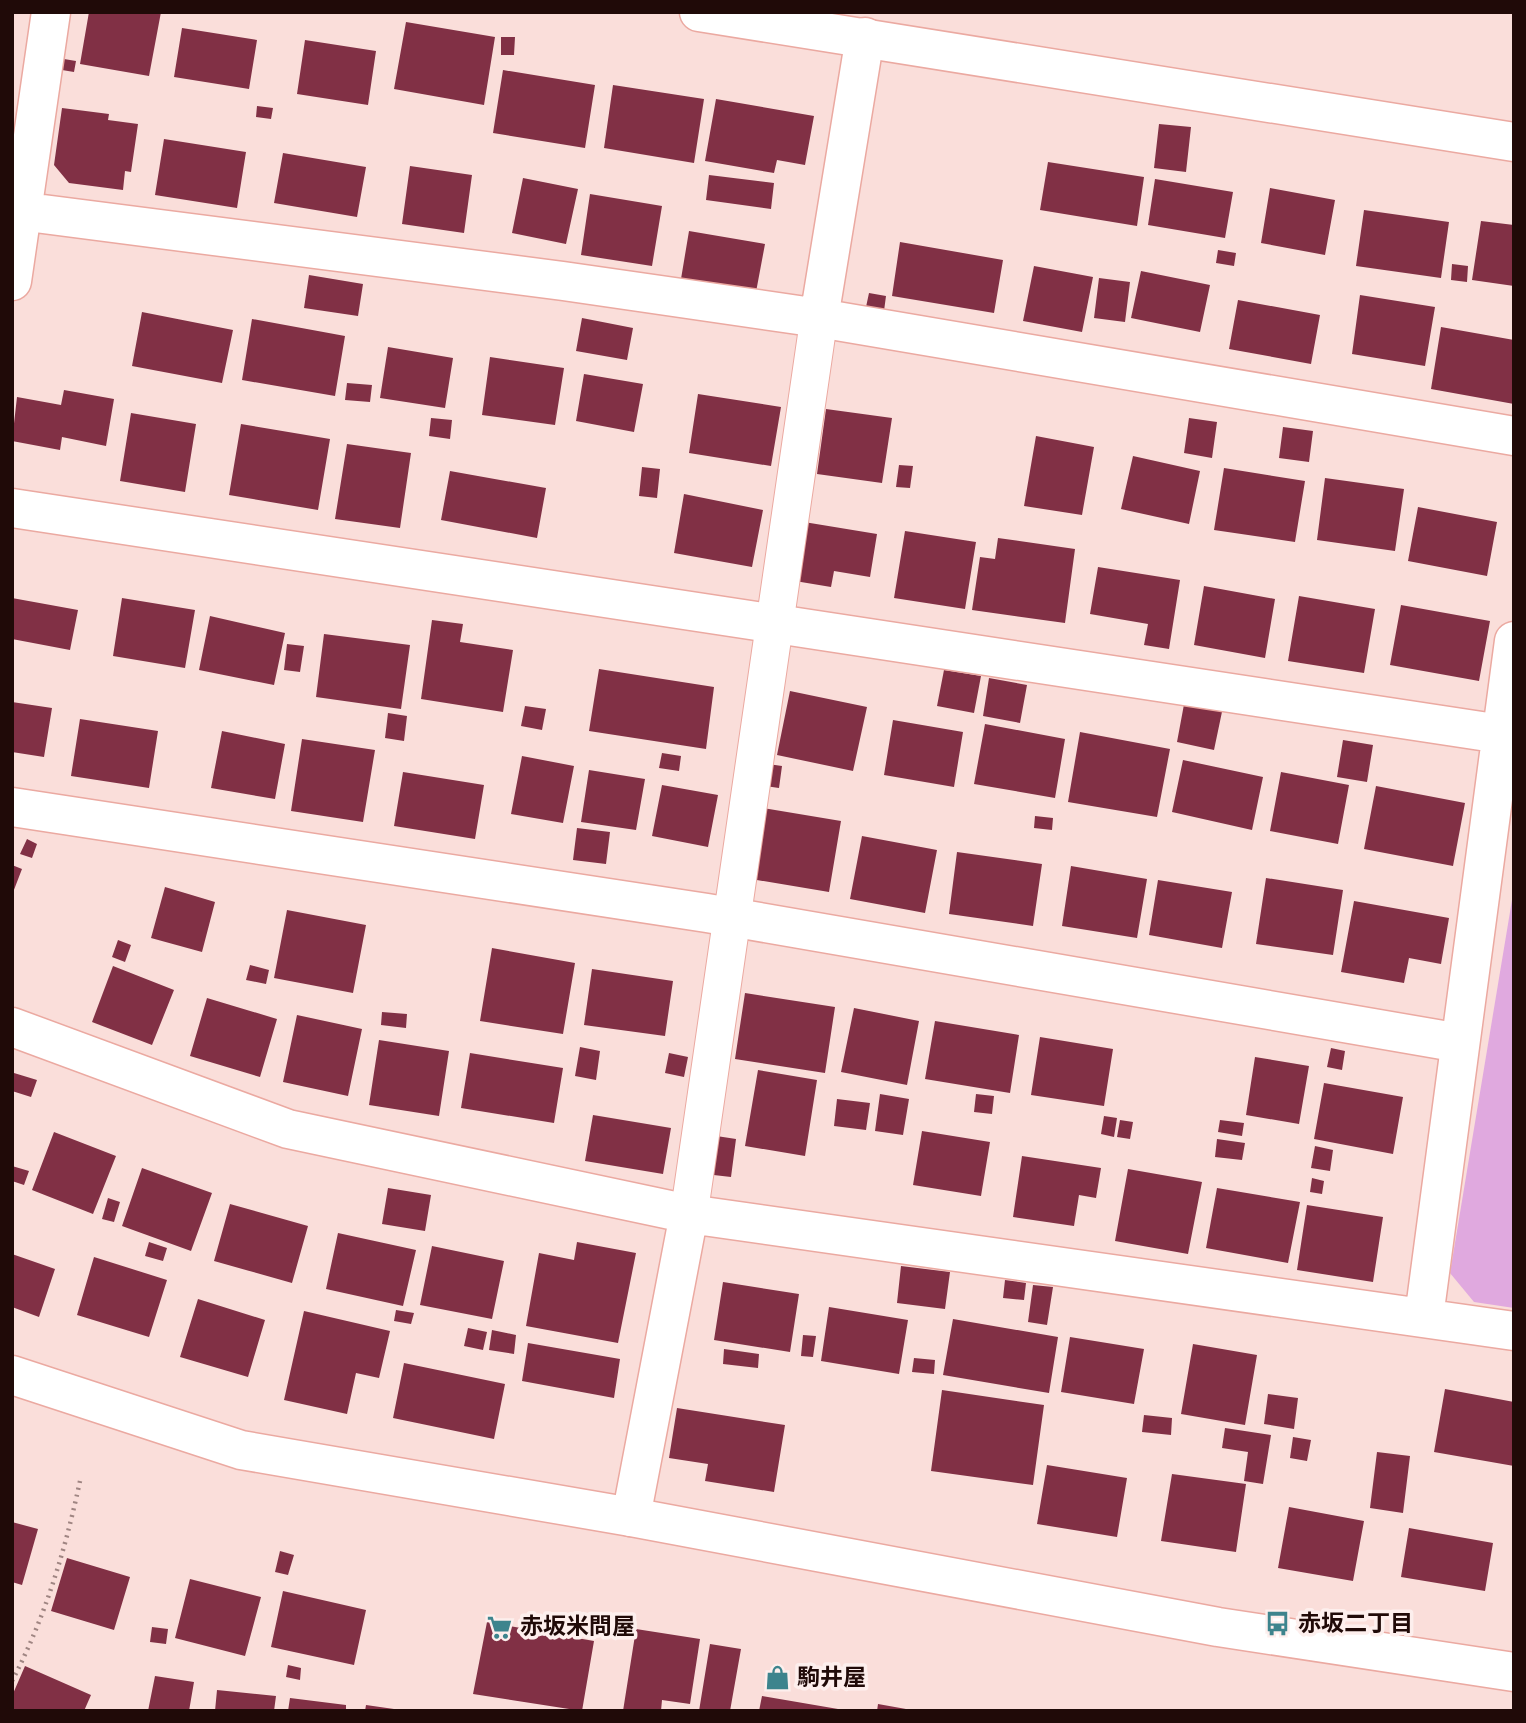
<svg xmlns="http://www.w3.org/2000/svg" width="1526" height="1723" font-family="'Sofia Sans Condensed','Noto Sans JP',sans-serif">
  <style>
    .green { fill: #e0a9df }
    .building { fill: #813045 }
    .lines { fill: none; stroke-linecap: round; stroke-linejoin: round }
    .pedestrian-casing { stroke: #eba9a1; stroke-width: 39 }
    .minor-casing { stroke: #eba9a1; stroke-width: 41 }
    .tertiary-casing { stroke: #eba9a1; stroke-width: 41 }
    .path { stroke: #9f8582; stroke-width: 4.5; stroke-dasharray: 2 5; stroke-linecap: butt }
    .pedestrian { stroke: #fff; stroke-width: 37 }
    .minor { stroke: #fff; stroke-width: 38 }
    .tertiary { stroke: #fff; stroke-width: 38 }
    .labels { text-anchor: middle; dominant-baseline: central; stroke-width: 7; stroke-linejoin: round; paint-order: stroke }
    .poi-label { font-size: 23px; font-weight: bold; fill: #200a08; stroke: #fdefed; text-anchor: start }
  </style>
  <rect width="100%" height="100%" fill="#fadeda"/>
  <path class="green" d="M1514 888V1308L1474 1302 1450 1273Z"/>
  <path class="building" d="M89 12H161L149 76 80 64Z
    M406 22 495 37 484 105 394 89Z
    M182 28 257 40 249 89 174 77Z
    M501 37H515L514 55H501Z
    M305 40 376 51 368 105 297 94Z
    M64 59 76 61 74 72 62 70Z
    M503 70 595 85 585 148 493 133Z
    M613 85 704 99 694 163 604 148Z
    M716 99 814 116 805 165 777 160 774 173 705 161Z
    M257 106 273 108 271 119 256 117Z
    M62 108 109 114 108 120 138 124 131 172 125 171 123 190 69 183 54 165Z
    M1159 124 1191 127 1186 172 1154 168Z
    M164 139 246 152 237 208 155 195Z
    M283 153 366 167 357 217 274 203Z
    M1048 162 1144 177 1137 226 1040 210Z
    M410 166 472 175 464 233 402 224Z
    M709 175 774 183 771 209 706 200Z
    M523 178 578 189 566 244 512 233Z
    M1155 179 1233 192 1225 238 1148 225Z
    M1270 188 1335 200 1325 255 1261 243Z
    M590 194 662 206 652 266 581 255Z
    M1364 210 1449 222 1441 278 1356 266Z
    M1481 221 1514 225V286L1472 280Z
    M689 231 765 244 756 292 681 279Z
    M900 242 1003 260 994 313 892 296Z
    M1218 250 1236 253 1234 266 1216 263Z
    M1452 264 1468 266 1467 282 1451 280Z
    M1034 266 1093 277 1082 332 1023 321Z
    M1141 271 1210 285 1200 332 1131 318Z
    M309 275 363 284 358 316 304 308Z
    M1099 278 1130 282 1125 322 1094 318Z
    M869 293 886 296 884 311 866 307Z
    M1360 295 1435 307 1425 366 1352 354Z
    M1238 300 1320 315 1311 364 1229 349Z
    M142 312 233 330 222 383 132 366Z
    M582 318 633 328 627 360 576 351Z
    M252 319 345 336 335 396 242 380Z
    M1441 327 1514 340V404L1431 389Z
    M388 347 453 358 445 408 380 398Z
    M490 357 564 368 555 425 482 415Z
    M584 374 643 384 634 432 576 421Z
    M347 383 372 385 370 402 345 400Z
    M64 390 114 399 106 446 62 437 60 450 12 441 17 397 61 405Z
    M698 394 781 407 771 466 689 453Z
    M826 409 892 418 882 483 817 474Z
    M131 413 196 424 185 492 120 481Z
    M431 418 452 420 450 439 429 436Z
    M1189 418 1217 422 1212 458 1184 453Z
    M241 424 330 439 318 510 229 495Z
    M1283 427 1313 431 1309 462 1279 458Z
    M1036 436 1094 447 1082 515 1024 506Z
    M347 444 411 453 400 528 335 519Z
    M1133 456 1200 471 1189 524 1121 509Z
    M899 465 913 466 910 488 896 487Z
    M642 467 660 469 657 498 639 496Z
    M1224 468 1305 481 1295 542 1214 530Z
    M450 471 546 488 537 538 441 520Z
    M1325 478 1404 489 1395 551 1317 540Z
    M684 494 763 510 752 567 674 553Z
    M1418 507 1497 522 1487 576 1408 561Z
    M804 522 877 534 870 577 834 571 831 587 795 581Z
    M905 531 976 542 965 609 894 598Z
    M998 538 1075 549 1065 623 972 610 980 557 995 559Z
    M1098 567 1180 580 1169 649 1144 645 1148 624 1090 614Z
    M1204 586 1275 599 1265 658 1194 645Z
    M1299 596 1375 609 1364 673 1288 661Z
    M12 598 78 610 70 650 12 639Z
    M122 598 195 610 185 668 113 656Z
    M1401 605 1490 621 1479 681 1390 665Z
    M210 616 285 633 274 685 199 670Z
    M432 620 463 624 460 642 513 650 503 712 421 699Z
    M324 634 410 645 401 709 316 697Z
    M287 644 304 646 300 672 284 670Z
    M599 669 714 687 706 749 589 731Z
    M944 670 981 676 974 713 937 706Z
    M989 678 1027 685 1020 723 983 716Z
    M790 691 867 707 853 771 777 755Z
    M1185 699 1223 707 1214 750 1177 742Z
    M12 702 52 708 44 757 12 752Z
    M525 706 546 709 542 730 521 726Z
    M388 713 407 716 404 741 385 738Z
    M80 719 158 731 149 788 71 776Z
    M893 720 963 732 954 787 884 775Z
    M985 724 1065 739 1055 798 974 784Z
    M222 731 285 744 275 799 211 788Z
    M1080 732 1170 749 1157 817 1068 802Z
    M302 739 375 750 363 822 291 811Z
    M1343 740 1373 745 1367 782 1337 777Z
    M662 753 681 756 679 771 659 768Z
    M522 756 574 766 563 823 511 814Z
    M1183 760 1263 777 1252 830 1172 812Z
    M768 764 782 766 779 788 765 786Z
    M589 770 645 779 636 830 581 822Z
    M403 772 484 785 475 839 394 826Z
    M1281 772 1349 785 1338 844 1270 831Z
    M662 785 718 795 708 847 652 836Z
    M1376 786 1465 803 1453 866 1364 849Z
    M763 808 841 821 829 892 751 879Z
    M1035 816 1053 818 1052 830 1034 828Z
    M577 828 610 832 606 864 573 860Z
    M862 836 937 850 925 913 850 899Z
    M27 839 37 844 32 858 20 854Z
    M957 852 1042 864 1033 926 949 914Z
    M12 865 22 869 12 895Z
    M1071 866 1147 879 1137 938 1062 926Z
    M1266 878 1343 890 1333 955 1256 944Z
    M1158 880 1232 892 1222 948 1149 935Z
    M165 887 215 902 202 952 151 938Z
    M1354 901 1449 918 1441 964 1409 958 1404 983 1341 972Z
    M287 910 366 925 353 993 274 978Z
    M118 940 131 945 125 962 112 957Z
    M492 948 575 963 563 1034 480 1021Z
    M250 965 269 970 266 984 246 980Z
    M113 966 174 990 152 1045 92 1022Z
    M592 969 673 981 665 1036 584 1025Z
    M745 993 835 1007 825 1073 735 1059Z
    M207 998 277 1019 260 1077 190 1056Z
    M854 1008 919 1021 907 1085 841 1072Z
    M382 1012 407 1014 406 1028 381 1025Z
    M297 1015 362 1029 348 1096 283 1082Z
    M935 1021 1019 1035 1010 1093 925 1079Z
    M1040 1037 1113 1049 1104 1106 1031 1095Z
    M379 1040 449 1051 439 1116 369 1105Z
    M580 1047 600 1051 596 1080 575 1076Z
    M1331 1048 1345 1051 1342 1070 1327 1067Z
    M470 1053 563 1068 554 1123 461 1108Z
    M669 1053 688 1057 684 1077 665 1073Z
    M1255 1057 1309 1066 1299 1124 1246 1115Z
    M758 1070 817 1080 805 1156 745 1146Z
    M14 1073 37 1080 31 1097 12 1091Z
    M1324 1083 1403 1097 1393 1154 1314 1139Z
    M880 1094 909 1099 903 1135 875 1131Z
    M976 1094 994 1096 992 1114 974 1112Z
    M837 1099 870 1103 866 1130 834 1126Z
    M593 1115 671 1128 663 1174 585 1161Z
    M1104 1116 1117 1118 1114 1137 1101 1134Z
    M1120 1120 1133 1122 1130 1139 1117 1137Z
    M1220 1120 1244 1123 1242 1136 1218 1132Z
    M922 1131 990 1142 981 1196 913 1185Z
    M54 1132 116 1156 93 1214 32 1190Z
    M710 1135 736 1139 731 1177 705 1174Z
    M1217 1139 1245 1143 1242 1160 1215 1157Z
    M1315 1146 1333 1150 1330 1171 1311 1168Z
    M1022 1156 1101 1168 1096 1198 1079 1195 1074 1226 1013 1217Z
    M12 1166 29 1171 24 1185 12 1181Z
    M142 1168 212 1193 191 1251 122 1226Z
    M1128 1169 1202 1182 1188 1254 1115 1241Z
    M1312 1178 1324 1181 1322 1194 1310 1192Z
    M388 1188 431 1195 425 1231 382 1224Z
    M1217 1188 1300 1202 1288 1263 1206 1248Z
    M108 1198 120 1202 114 1222 102 1219Z
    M230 1204 308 1226 292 1283 214 1261Z
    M1307 1205 1383 1217 1373 1282 1297 1270Z
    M338 1233 416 1250 403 1306 326 1289Z
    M149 1242 167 1248 163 1261 145 1256Z
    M577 1242 636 1253 618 1343 526 1326 539 1253 574 1260Z
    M432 1246 504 1261 492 1319 420 1305Z
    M12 1254 55 1269 39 1317 12 1307Z
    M94 1257 167 1280 149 1337 77 1315Z
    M901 1266 950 1272 945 1309 897 1303Z
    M1005 1280 1026 1283 1024 1300 1003 1298Z
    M723 1282 799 1294 790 1352 714 1340Z
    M1033 1285 1053 1287 1047 1325 1028 1322Z
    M198 1299 265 1320 248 1377 180 1357Z
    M829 1307 908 1320 899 1374 821 1361Z
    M396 1310 414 1313 411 1324 394 1321Z
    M304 1311 390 1331 379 1378 356 1373 347 1414 284 1400Z
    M953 1319 1058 1337 1049 1393 943 1375Z
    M468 1328 487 1332 483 1350 464 1346Z
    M492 1330 516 1335 514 1354 489 1350Z
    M803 1335 816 1336 813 1357 801 1356Z
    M1070 1337 1144 1349 1134 1404 1061 1392Z
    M528 1343 620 1359 614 1398 522 1381Z
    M1193 1344 1257 1355 1245 1425 1181 1414Z
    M724 1349 759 1354 758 1368 723 1364Z
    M914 1358 935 1360 934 1374 912 1372Z
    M404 1363 505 1384 494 1439 393 1418Z
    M1445 1389 1514 1402V1466L1434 1452Z
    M942 1390 1044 1405 1033 1485 931 1471Z
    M1268 1394 1298 1398 1294 1429 1264 1424Z
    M677 1408 785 1425 774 1492 705 1481 708 1464 669 1458Z
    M1144 1415 1172 1418 1171 1435 1142 1432Z
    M1225 1428 1271 1435 1263 1484 1244 1481 1248 1452 1222 1448Z
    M1293 1437 1311 1440 1307 1461 1290 1458Z
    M1377 1452 1410 1456 1403 1513 1370 1508Z
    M1047 1465 1127 1478 1117 1537 1037 1524Z
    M1172 1474 1246 1484 1236 1552 1161 1541Z
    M1289 1507 1364 1521 1353 1581 1278 1568Z
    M12 1522 38 1529 22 1585 12 1582Z
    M1409 1528 1493 1543 1485 1591 1401 1577Z
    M280 1551 294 1555 288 1575 275 1572Z
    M67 1558 130 1577 114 1630 51 1611Z
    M190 1579 261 1597 245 1656 175 1638Z
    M283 1591 366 1610 354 1665 271 1647Z
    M487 1622 594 1641 582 1711 473 1694Z
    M152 1627 168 1629 166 1644 150 1642Z
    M636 1629 700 1639 690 1704 662 1700 661 1711H623Z
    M710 1644 741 1649 730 1711H699Z
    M288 1665 301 1668 300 1680 286 1677Z
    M25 1666 91 1695 84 1711H12V1696Z
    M155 1676 194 1682 189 1711H148Z
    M217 1690 276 1696 274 1711H215Z
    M762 1696 838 1709V1711H759Z
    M290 1698 346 1705V1711H288Z
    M878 1704 906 1709 905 1711H877Z
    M366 1705 394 1709V1711H365Z"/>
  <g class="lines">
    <defs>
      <path id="pedestrian" d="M689 1214 819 318"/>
      <path id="minor" d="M12 210 563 281 819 318 1514 436
        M12 281 51 12
        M819 318 865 37
        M12 508 1501 734
        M12 807 707 913 1460 1043
        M12 1027 288 1129 689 1214 1514 1331
        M1424 1317 1514 641
        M631 1517 689 1214"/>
      <path id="tertiary" d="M699 12 1514 142
        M12 1375 241 1450 631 1517 1218 1627 1514 1672"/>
    </defs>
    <use href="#pedestrian" class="pedestrian-casing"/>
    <use href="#minor" class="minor-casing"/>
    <use href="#tertiary" class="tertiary-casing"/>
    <path class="path" d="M12 1681C45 1618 65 1551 80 1481"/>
    <use href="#pedestrian" class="pedestrian"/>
    <use href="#minor" class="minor"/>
    <use href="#tertiary" class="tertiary"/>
  </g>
  <defs>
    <symbol id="bus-bare" viewBox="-9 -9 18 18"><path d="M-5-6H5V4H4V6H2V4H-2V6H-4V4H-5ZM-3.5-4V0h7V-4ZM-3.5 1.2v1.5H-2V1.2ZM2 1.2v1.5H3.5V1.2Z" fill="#3d848d" stroke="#fdefed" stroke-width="2.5" paint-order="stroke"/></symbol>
    <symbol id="supermarket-bare" viewBox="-9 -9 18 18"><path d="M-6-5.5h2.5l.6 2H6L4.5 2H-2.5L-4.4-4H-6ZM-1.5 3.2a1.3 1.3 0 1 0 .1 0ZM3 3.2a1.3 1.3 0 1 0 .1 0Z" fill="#3d848d" stroke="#fdefed" stroke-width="2.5" paint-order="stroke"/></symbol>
    <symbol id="shop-bare" viewBox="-9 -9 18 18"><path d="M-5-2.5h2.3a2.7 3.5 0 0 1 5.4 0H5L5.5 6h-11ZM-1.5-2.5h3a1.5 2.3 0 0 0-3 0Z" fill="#3d848d" stroke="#fdefed" stroke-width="2.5" paint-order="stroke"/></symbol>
  </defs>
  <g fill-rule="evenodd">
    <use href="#bus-bare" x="1260" y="1606" width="35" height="35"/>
    <use href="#supermarket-bare" x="482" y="1610" width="35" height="35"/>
    <use href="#shop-bare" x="760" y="1660" width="35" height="35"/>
  </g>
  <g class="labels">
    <g class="poi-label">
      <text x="1298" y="1624">赤坂二丁目</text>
      <text x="520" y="1627">赤坂米問屋</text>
      <text x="797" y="1678">駒井屋</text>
    </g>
  </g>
  <rect width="1526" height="1723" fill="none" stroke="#200a08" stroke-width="28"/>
</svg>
